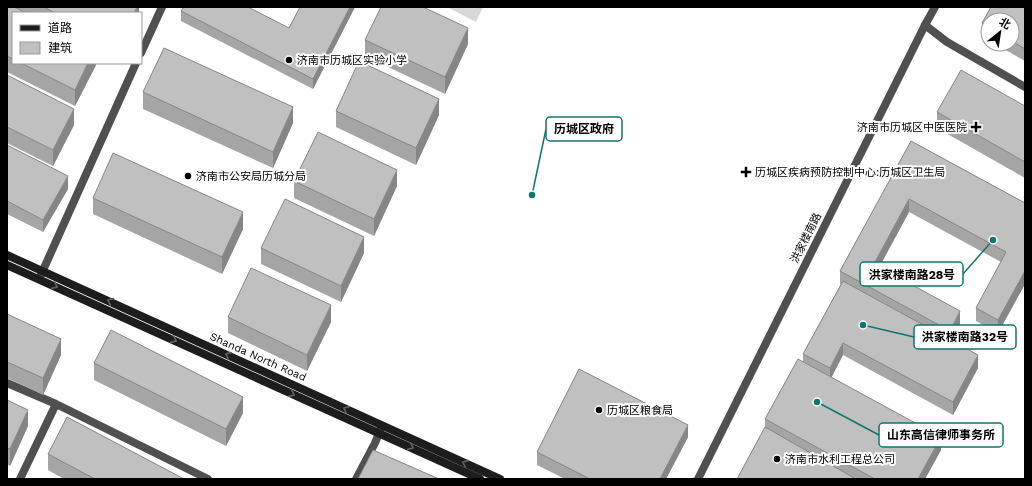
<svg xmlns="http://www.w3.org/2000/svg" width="1032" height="486" font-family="'Work Sans','Noto Sans SC',sans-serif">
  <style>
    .green { fill: #d7d7d7 }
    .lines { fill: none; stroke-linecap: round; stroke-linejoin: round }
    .minor { stroke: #505050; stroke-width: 8 }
    .tertiary { stroke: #505050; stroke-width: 8 }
    .secondary { stroke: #1d1d1d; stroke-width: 8 }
    .wall { fill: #a5a5a5 }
    .shaded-wall { fill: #868686 }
    .building { fill: #c0c0c0; stroke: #868686 }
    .oneway { stroke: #616161 }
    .poi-dot { fill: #000; stroke: #fff; stroke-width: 1.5 }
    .labels { text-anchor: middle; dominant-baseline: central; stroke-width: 4; stroke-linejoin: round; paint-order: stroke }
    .poi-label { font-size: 11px; fill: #000; stroke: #fff; text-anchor: start }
    .street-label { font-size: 11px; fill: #000; stroke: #fff }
    .leader { fill: none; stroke: #0f766e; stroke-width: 1.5 }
    .callout-dot { fill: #0f766e; stroke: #fff; stroke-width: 1.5 }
    .callout { fill: #fff; stroke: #0f766e; stroke-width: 1.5 }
    .callout-label { font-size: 12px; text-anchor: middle; font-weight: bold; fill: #000 }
  </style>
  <rect width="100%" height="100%" fill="#fff"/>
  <path class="green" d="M447 7H483L476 22Z"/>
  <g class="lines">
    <path class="minor" d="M925 25 947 42 1025 87
      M141 53 162 7
      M40 277 136 63
      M7 383 56 404 208 479
      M20 479 56 404
      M356 479 375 443 381 428"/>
    <path class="tertiary" d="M698 479 925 25 935 7"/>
    <path class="secondary" d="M7 255 500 479
      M7 265 480 479"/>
  </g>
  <path class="wall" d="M7 7H139V13H13V63H96V65L75 106 7 72Z
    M300 7H355L313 89 181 21V11L289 28Z
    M991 7H1025V61L995 44H1012V20H988V40L982 36V23Z
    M365 40 468 44 445 94 365 56Z
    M7 75 74 125 53 166 7 143Z
    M143 92 293 123 273 168 143 109Z
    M1025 106V178L937 128V112Z
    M336 111 439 115 416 165 336 127Z
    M911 141 1025 203V284L998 333 976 321V308L1001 262 909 212 879 267 960 324 951 340 978 368 953 415 843 355 831 378 941 450 925 479H737L765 427V419L803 363V354L841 284H840V271Z
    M7 145 68 189 43 232 7 214Z
    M294 181 397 186 374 236 294 198Z
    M93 198 243 229 222 274 93 214Z
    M261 248 364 253 341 302 261 264Z
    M7 314 61 355 43 395 7 378Z
    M228 317 331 322 307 371 228 333Z
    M94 363 243 413 226 446 94 380Z
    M7 400 28 426 10 466 7 464Z
    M688 437 666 479H565L537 465V452Z
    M48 454 184 479H64L48 470Z"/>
  <path class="shaded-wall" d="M137 7H139V13H134Z
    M350 7H355L313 89V79Z
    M468 28V44L445 94V77Z
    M88 63H96V65L75 106V90Z
    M439 99V115L416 165V148Z
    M293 107V123L273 168V152Z
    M74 109V125L53 166V150Z
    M397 170V186L374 236V219Z
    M68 176V189L43 232V220Z
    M909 199V212L874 277V264Z
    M243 212V229L222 274V257Z
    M364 237V253L341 302V286Z
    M1025 271V284L998 333V320Z
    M331 305V322L307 371V355Z
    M960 311V324L950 344V331Z
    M61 339V355L43 395V378Z
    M843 343V355L830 380V368Z
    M978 355V368L953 415V402Z
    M243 397V413L226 446V429Z
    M28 410V426L10 466V449Z
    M688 425V437L666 479H660Z
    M941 437V450L925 479H918Z"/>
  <path class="building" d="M7 7H14L26 13H13V59L7 56Z
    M44 7H137L134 13H55Z
    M184 7H248L289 28 300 7H350L313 79 181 11Z
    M381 7H423L468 28 445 77 365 40Z
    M991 7H1025V49L1012 41V20H988V27L982 23Z
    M164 48 293 107 273 152 143 92Z
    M359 61 439 99 416 148 336 111Z
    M21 63H88L75 90Z
    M961 70 1025 106V162L937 112Z
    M7 75 74 109 53 150 7 127Z
    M318 132 397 170 374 219 294 181Z
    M911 141 1025 203V271L998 320 976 308 1006 252 909 199 874 264 960 311 950 331 840 271Z
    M7 145 68 176 43 220 7 201Z
    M113 153 243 212 222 257 93 198Z
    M285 199 364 237 341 286 261 248Z
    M251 268 331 305 307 355 228 317Z
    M843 281 978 355 953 402 843 343 830 368 803 354Z
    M7 314 61 339 43 378 7 362Z
    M111 330 243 397 226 429 94 363Z
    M798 359 941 437 918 479H875L765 419Z
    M579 369 688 425 660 479H590L537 452Z
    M7 400 28 410 10 449 7 448Z
    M67 417 184 479H95L48 454Z
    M765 427 856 479H737Z
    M373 450 439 479H358Z"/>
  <defs><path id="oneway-chevron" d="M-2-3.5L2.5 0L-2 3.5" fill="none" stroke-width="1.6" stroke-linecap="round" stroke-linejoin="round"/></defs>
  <g class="oneway">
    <use href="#oneway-chevron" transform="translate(55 286) rotate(24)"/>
    <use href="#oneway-chevron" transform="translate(110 301) rotate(-156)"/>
    <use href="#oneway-chevron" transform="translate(174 340) rotate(24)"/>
    <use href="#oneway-chevron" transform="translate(228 355) rotate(-156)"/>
    <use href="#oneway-chevron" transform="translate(292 394) rotate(24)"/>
    <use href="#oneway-chevron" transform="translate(346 409) rotate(-155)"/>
    <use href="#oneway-chevron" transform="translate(411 447) rotate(24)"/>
    <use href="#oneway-chevron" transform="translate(465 463) rotate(-156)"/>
  </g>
  <g class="poi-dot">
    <circle cx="289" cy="60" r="4"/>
    <path d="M974 121h4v4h4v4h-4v4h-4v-4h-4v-4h4z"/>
    <path d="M744 166h4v4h4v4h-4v4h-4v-4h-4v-4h4z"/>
    <circle cx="188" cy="176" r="4"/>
    <circle cx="599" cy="410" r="4"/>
    <circle cx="777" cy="459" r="4"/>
  </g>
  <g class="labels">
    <g class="poi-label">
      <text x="297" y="60">济南市历城区实验小学</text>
      <text x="967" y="127" text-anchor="end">济南市历城区中医医院</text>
      <text x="755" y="172">历城区疾病预防控制中心:历城区卫生局</text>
      <text x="196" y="176">济南市公安局历城分局</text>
      <text x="607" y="410">历城区粮食局</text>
      <text x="785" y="459">济南市水利工程总公司</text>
    </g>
    <g class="street-label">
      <text transform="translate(806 238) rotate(-63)">洪家楼南路</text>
      <text transform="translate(258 357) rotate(24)">Shanda North Road</text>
    </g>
  </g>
  <path class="leader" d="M532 195L546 129M993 240L963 274M863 325L914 337M817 402L879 435"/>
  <g class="callout-dot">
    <circle cx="532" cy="195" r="4"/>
    <circle cx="993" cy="240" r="4"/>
    <circle cx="863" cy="325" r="4"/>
    <circle cx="817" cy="402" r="4"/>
  </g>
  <g class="callout">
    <rect x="546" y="117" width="76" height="24" rx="4"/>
    <rect x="860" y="262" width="103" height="24" rx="4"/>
    <rect x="914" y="325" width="102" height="24" rx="4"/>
    <rect x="879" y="423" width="124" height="24" rx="4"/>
  </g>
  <g class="callout-label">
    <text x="584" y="133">历城区政府</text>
    <text x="912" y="279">洪家楼南路28号</text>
    <text x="965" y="341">洪家楼南路32号</text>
    <text x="941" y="439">山东高信律师事务所</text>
  </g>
  <rect width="1032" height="486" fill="none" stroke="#000000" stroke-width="16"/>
  <rect x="12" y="12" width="130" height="52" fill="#ffffff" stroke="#999999"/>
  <rect x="20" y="25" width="20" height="6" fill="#1d1d1d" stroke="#999999"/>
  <text x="48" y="32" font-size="12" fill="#000000">道路</text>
  <rect x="20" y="42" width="20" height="12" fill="#c0c0c0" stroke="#999999"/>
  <text x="48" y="52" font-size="12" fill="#000000">建筑</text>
  <g transform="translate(1000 32) rotate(30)"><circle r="19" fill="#ffffff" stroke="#999999"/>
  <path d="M0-3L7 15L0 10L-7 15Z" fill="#000000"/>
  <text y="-6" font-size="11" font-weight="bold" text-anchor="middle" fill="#000000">北</text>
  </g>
</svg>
